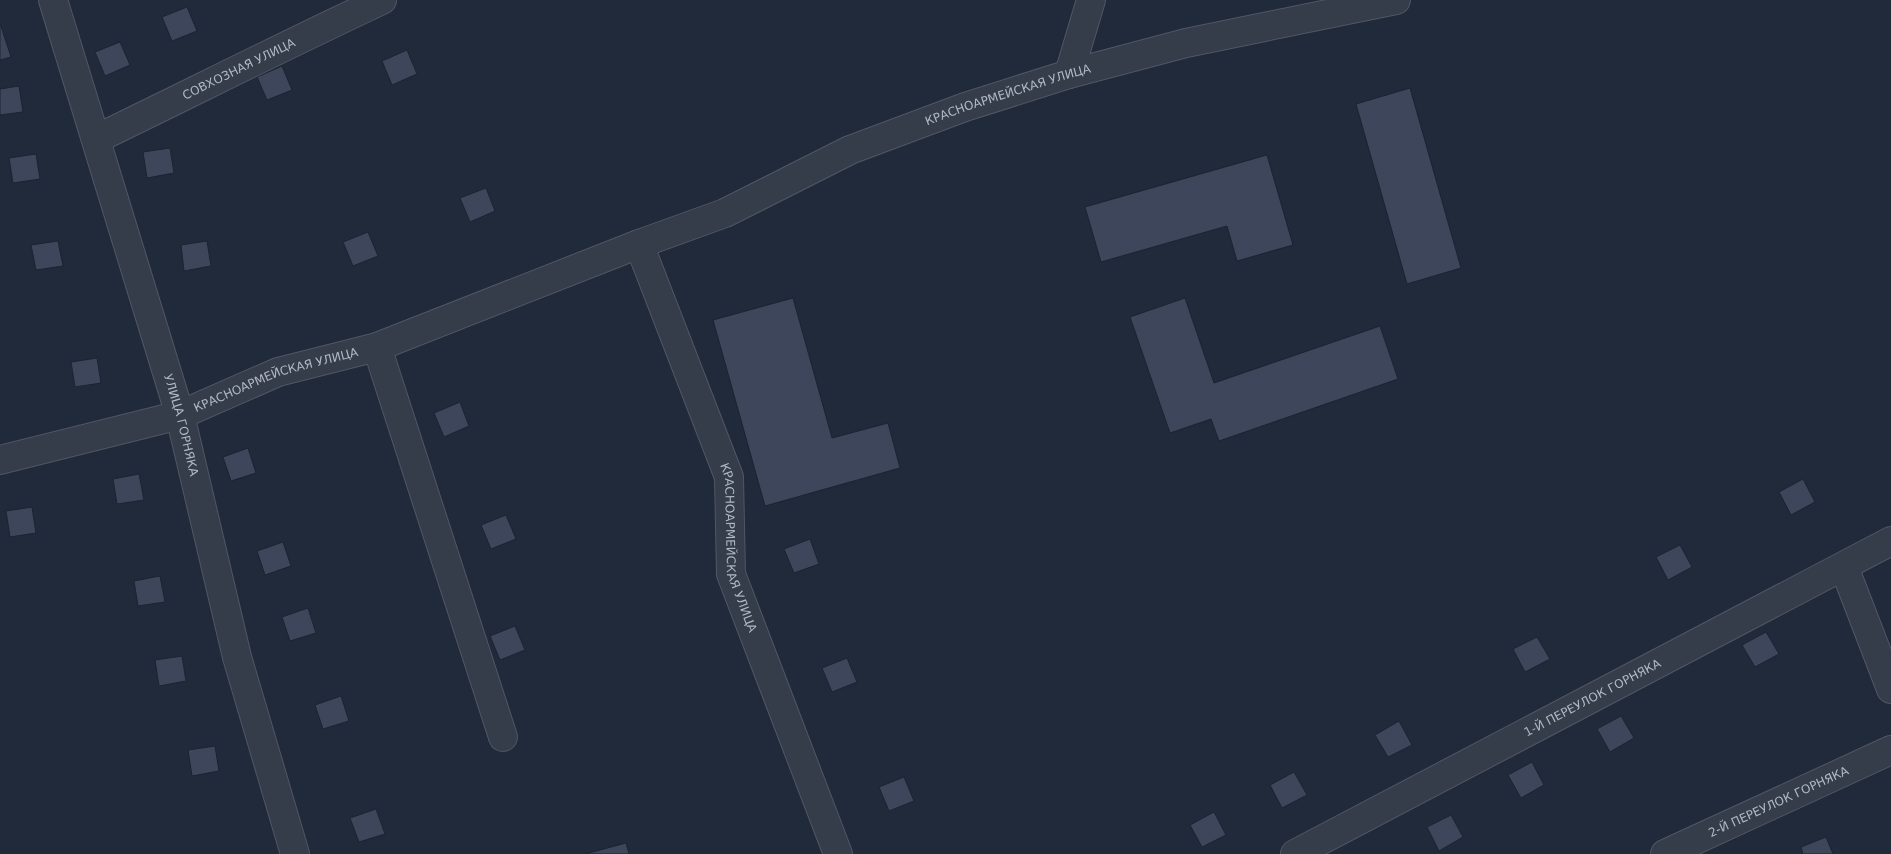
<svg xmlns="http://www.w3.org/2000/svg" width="1891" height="854" font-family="'DejaVu Sans',sans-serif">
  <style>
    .building { fill: #3d465a; stroke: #1c2331 }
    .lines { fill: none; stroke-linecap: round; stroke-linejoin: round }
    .street-casing { stroke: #505765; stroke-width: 30 }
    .street { stroke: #353c4a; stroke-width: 28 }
    .labels { text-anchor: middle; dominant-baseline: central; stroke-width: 5; stroke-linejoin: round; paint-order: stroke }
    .street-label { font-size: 12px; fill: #b0b7c7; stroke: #1a212f }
  </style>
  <rect width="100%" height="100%" fill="#212a3a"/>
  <path class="building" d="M187 7 197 31 172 41 162 17Z
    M0 23 11 57 0 60Z
    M120 42 130 65 105 76 95 52Z
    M407 50 417 74 392 85 382 61Z
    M282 66 292 90 267 100 257 77Z
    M19 86 23 112 0 115V89Z
    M1410 88 1461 268 1407 284 1356 104Z
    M170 148 174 173 147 178 143 152Z
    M36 154 40 179 13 183 9 158Z
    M1267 155 1293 245 1237 261 1227 226 1101 262 1085 207Z
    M486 188 495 211 470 222 460 198Z
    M368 232 378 256 353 266 343 242Z
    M58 241 63 266 36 270 31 245Z
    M207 241 211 266 184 271 181 245Z
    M793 298 832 438 888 423 900 468 765 506 713 320Z
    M1185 298 1214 383 1380 326 1398 379 1219 441 1211 419 1170 433 1130 317Z
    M97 358 101 383 75 387 71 362Z
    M460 402 469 426 444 437 434 413Z
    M248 448 256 473 231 481 223 457Z
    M139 474 144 500 117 504 113 479Z
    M1803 479 1815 502 1791 515 1779 492Z
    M32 507 36 533 10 537 6 511Z
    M506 515 516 539 491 549 481 525Z
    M810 539 819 564 794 573 784 549Z
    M283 542 291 566 265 575 257 551Z
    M1680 545 1692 567 1668 580 1656 557Z
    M160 576 165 602 138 606 134 581Z
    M308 608 316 633 290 641 282 617Z
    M515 626 525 650 500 660 490 636Z
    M1766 632 1779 654 1755 667 1742 645Z
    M1537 637 1550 659 1525 672 1513 649Z
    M182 656 186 681 159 686 155 660Z
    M847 658 857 682 832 692 822 668Z
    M341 696 349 721 323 729 315 705Z
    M1621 716 1634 738 1610 752 1597 729Z
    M1399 721 1412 745 1388 757 1375 735Z
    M215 746 219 771 192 776 188 750Z
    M1532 762 1544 785 1521 798 1508 775Z
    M1294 772 1307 795 1282 808 1270 785Z
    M904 777 914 801 889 811 879 787Z
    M376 809 385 834 359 842 350 818Z
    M1214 812 1226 835 1202 847 1190 825Z
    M1451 815 1463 837 1439 851 1427 827Z
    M1826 837 1833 854H1803L1801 847Z
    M626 843 629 854H585Z"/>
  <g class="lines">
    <defs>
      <g id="street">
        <path id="s1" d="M53 0 180 415 237 657 295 854"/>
        <path d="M1069 74 1091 0"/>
        <path id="s2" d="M96 139C191 93 286 45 382 0"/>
        <path id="s3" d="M639 244 729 477 731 574 838 854"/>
        <path d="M377 347 503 737"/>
        <path id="s4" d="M0 460 180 415 278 372 377 347 639 244 725 213 850 150 965 107 1069 74 1186 43 1396 0"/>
        <path d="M1844 567 1891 689"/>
        <path id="s5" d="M1295 854 1891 541"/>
        <path id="s6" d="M1665 854 1891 750"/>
      </g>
    </defs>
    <use href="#street" class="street-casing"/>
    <use href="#street" class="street"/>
  </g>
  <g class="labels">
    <g class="street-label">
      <text stroke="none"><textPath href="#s2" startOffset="159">СОВХОЗНАЯ УЛИЦА</textPath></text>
      <text stroke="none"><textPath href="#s4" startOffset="1075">КРАСНОАРМЕЙСКАЯ УЛИЦА</textPath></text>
      <text stroke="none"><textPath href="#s4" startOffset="288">КРАСНОАРМЕЙСКАЯ УЛИЦА</textPath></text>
      <text stroke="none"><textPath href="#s1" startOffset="444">УЛИЦА ГОРНЯКА</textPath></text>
      <text stroke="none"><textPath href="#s3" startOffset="322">КРАСНОАРМЕЙСКАЯ УЛИЦА</textPath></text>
      <text stroke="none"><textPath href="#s5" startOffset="336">1-Й ПЕРЕУЛОК ГОРНЯКА</textPath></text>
      <text stroke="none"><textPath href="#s6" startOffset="125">2-Й ПЕРЕУЛОК ГОРНЯКА</textPath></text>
    </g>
  </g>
</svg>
